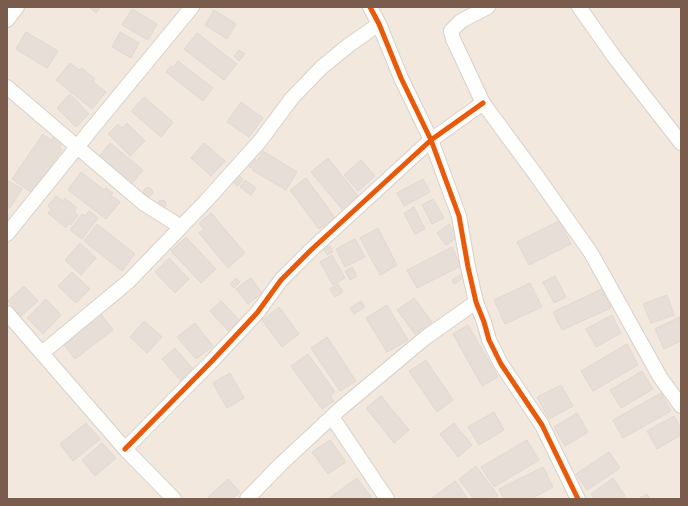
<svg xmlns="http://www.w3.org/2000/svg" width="688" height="506" font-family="Karla,sans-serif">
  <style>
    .residential { fill: #f2e8de }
    .building { fill: #e6ded7; stroke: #e2d8d2 }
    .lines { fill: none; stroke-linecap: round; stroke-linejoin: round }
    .minor-casing { stroke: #d7d1cb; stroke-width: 16 }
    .minor { stroke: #fefefd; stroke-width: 14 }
    .cycleway-casing { stroke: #fffaf3; stroke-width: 8 }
    .cycleway { stroke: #e8590c; stroke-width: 5 }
  </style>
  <rect width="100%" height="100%" fill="#f9f5f0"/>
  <path class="residential" d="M7 7H681V499H7Z"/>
  <path class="building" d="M89 7H101L96 13Z
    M132 9 157 24 148 40 122 25Z
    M214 10 236 24 227 39 205 25Z
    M26 32 58 51 47 68 16 49Z
    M120 32 139 43 131 58 112 47Z
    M197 33 237 64 224 80 184 49Z
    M239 50 245 54 239 61 234 56Z
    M178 61 213 88 203 101 166 72 171 66 173 68Z
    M70 63 79 70 82 68 95 79 93 82 106 92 92 109 56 80Z
    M70 94 89 114 76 127 57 108Z
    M144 97 173 122 161 137 131 111Z
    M241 102 263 118 249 137 227 122Z
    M127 123 145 141 130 156 108 134 118 124 122 128Z
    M43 134 51 140 56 134 65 140 59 148 62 150 32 193 12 179Z
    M110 143 143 170 130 186 97 159Z
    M204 143 225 161 211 176 191 158Z
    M263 151 297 172 286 190 252 170Z
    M252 158 256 160 251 168 247 165Z
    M328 158 358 196 342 209 311 172Z
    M361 160 375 176 358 191 344 175Z
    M81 172 104 190 106 188 113 193 111 195 120 202 106 219 68 190Z
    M238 175 243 179 238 186 233 182Z
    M306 178 335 218 319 229 290 190Z
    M423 179 430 192 404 206 397 193Z
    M7 180 22 189 10 208 7 206Z
    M245 180 256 188 251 195 240 187Z
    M143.5 192a4.5 4.5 0 1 1 9 0a4.5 4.5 0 1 1-9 0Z
    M56 196 63 201 65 198 77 208 74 212 78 215 71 225 69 223 66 228 48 213 51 209 48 206Z
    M433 199 444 218 432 224 422 205Z
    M158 204a4 4 0 1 1 8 0a4 4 0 1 1-8 0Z
    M414 207 425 229 415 234 404 213Z
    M89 211 98 218 82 239 70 230 82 214 85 216Z
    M211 213 245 253 228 268 199 233 204 229 199 223Z
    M559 221 571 244 529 265 517 242Z
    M97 224 135 254 122 271 84 241Z
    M449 224 458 237 446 245 437 233Z
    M378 228 397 265 380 275 360 238Z
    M186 237 216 269 201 283 171 251Z
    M355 239 365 257 345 267 336 249Z
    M80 243 96 258 81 275 65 260Z
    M330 246 333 252 327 255 324 249Z
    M452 247 461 266 417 288 407 270Z
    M332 255 345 278 333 285 320 262Z
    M169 258 189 279 175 293 155 272Z
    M352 267 357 276 350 280 345 271Z
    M72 272 90 289 76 303 58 286Z
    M462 274 464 277 454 284 452 280Z
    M555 276 566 297 554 303 543 282Z
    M236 278 240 282 234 288 230 284Z
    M251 278 262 293 248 304 236 289Z
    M530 283 542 307 505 324 494 300Z
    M338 284 343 292 335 297 330 289Z
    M24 286 38 301 21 316 8 301Z
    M602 289 611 308 562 330 553 312Z
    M667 295 674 315 651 323 643 304Z
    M414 298 432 322 415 334 397 310Z
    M46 299 61 315 43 334 27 318Z
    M221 301 242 323 230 333 210 311Z
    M361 301 365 307 354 314 350 308Z
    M387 305 408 340 387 352 366 318Z
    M279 307 299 334 282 347 262 320Z
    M100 313 113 330 75 359 62 342Z
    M612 315 621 333 596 347 586 329Z
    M680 317 681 341 664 349 655 329Z
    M144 321 162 337 147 353 130 337Z
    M195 323 213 346 196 359 177 337Z
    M468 325 498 377 482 386 453 334Z
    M327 337 356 381 340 391 311 348Z
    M627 344 638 365 593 391 581 371Z
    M175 348 194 370 181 381 162 359Z
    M308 354 335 392 330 396 334 401 322 409 291 366Z
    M426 360 453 400 437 412 409 371Z
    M642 371 653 389 621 408 610 390Z
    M230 373 244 398 227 408 213 383Z
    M561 385 573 406 549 419 537 397Z
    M661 393 671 411 623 438 613 420Z
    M381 396 409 430 394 443 366 408Z
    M494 412 504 430 479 445 468 427Z
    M577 413 588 432 565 446 554 427Z
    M674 416 681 428V435L657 449 647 431Z
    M86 423 100 439 73 461 60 444Z
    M454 423 472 445 458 457 440 434Z
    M330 440 346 462 328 474 312 452Z
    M527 440 539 460 494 487 481 467Z
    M102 443 116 458 95 476 82 460Z
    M609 452 620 468 587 490 576 474Z
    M476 466 498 496 494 499H474L459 479Z
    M543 467 553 487 531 499H504L499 489Z
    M357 478 371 497 369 499H328Z
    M613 478 625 496 621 499H594L591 494Z
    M228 479 240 492 232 499H210L208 497Z
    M455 481 468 499H431Z
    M647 494 650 499H638Z"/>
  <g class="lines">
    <defs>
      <path id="minor" d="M370 7 379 24 401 78 431 140 459 216 468 267 476 302 484 322 489 340 501 364 542 425 578 499
        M488 7 461 21 451 31 453 39 483 103 536 175 591 253 660 377 681 406
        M579 7 615 58 681 143
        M7 20 17 7
        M7 87 143 203 181 227
        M7 234 90 131 192 7
        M7 313 125 449 174 499
        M42 353 129 281 206 201 260 141 292 98 322 67 349 45 379 24
        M332 417 387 499
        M125 449 211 362 257 313 281 280 311 250 431 140 483 103
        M247 499 281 464 340 409 425 338 476 302"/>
    </defs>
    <use href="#minor" class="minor-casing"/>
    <use href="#minor" class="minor"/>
    <defs>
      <path id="cycleway" d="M370 7 379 24 401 78 431 140 459 216 468 267 476 302 484 322 489 340 501 364 542 425 578 499
        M125 449 211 362 257 313 281 280 311 250 431 140 483 103"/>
    </defs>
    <use href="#cycleway" class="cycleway-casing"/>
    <use href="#cycleway" class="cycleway"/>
  </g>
  <rect width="688" height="506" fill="none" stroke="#7a5c4d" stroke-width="16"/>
</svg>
